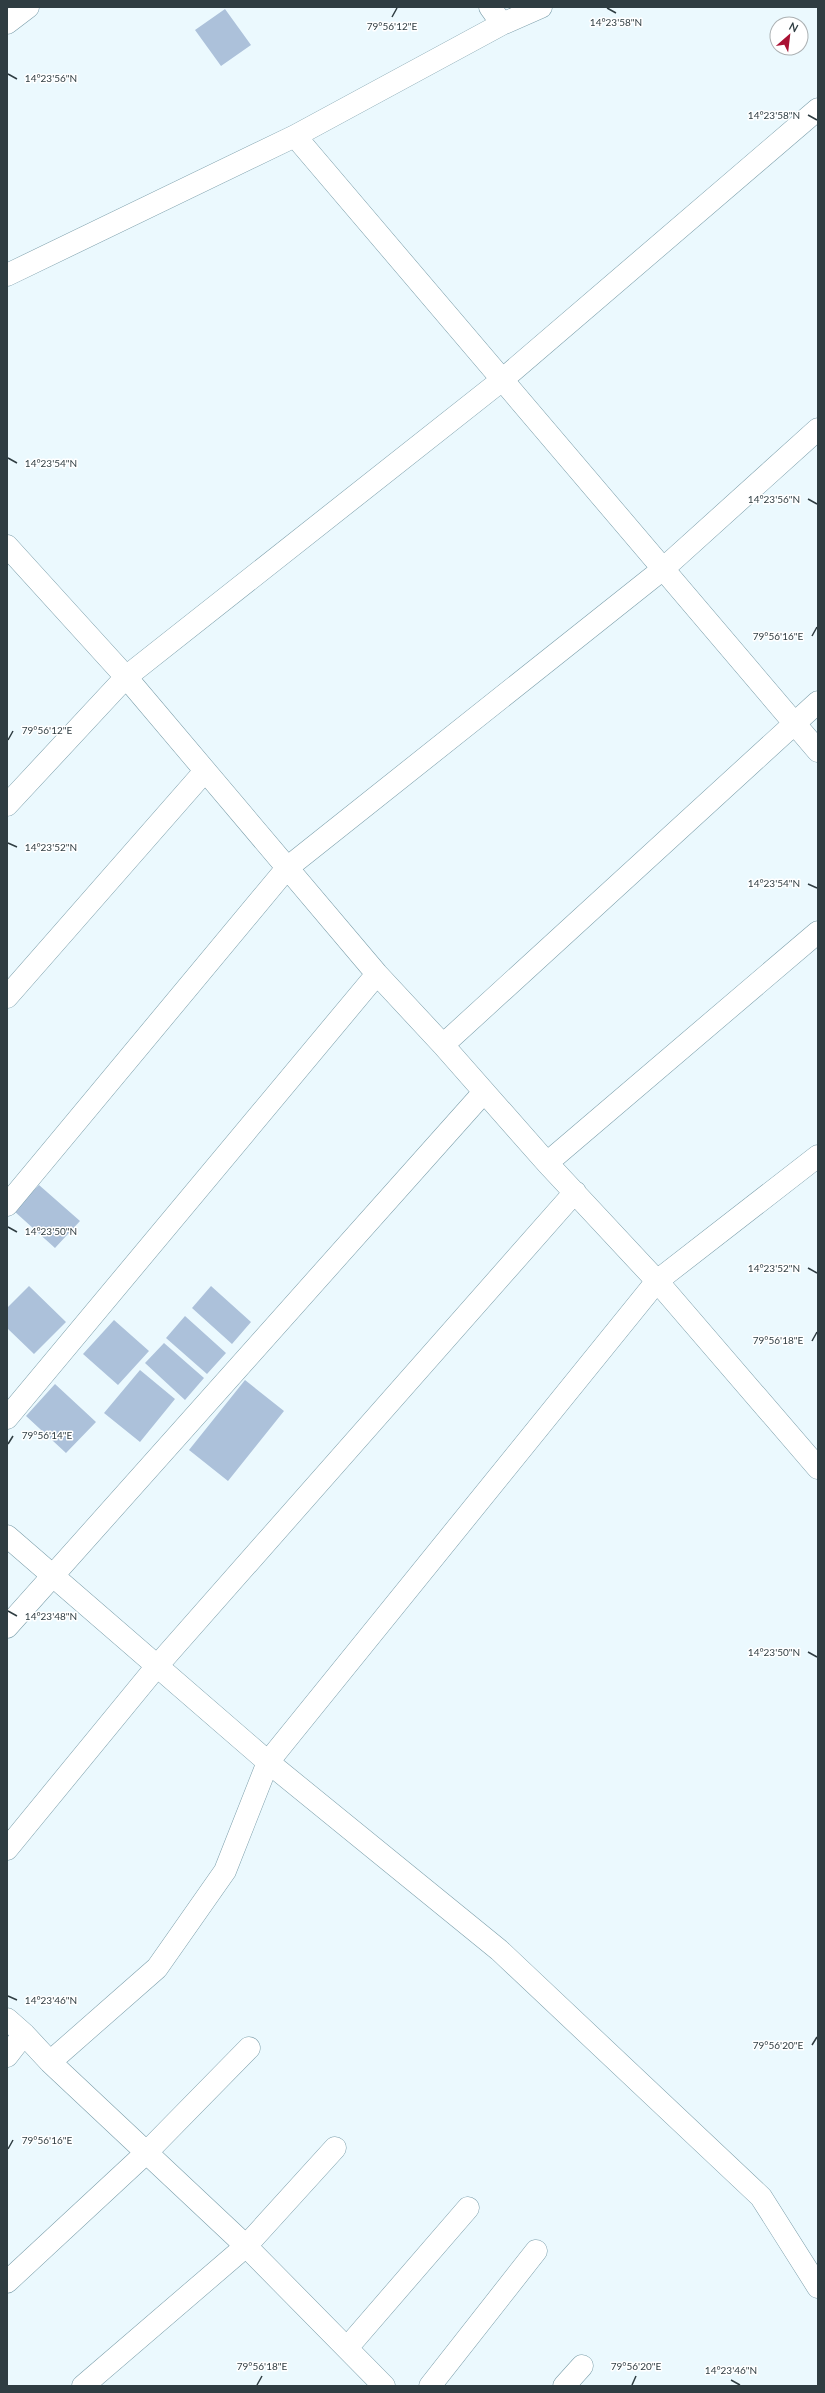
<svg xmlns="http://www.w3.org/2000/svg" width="825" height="2393" font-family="Lato,sans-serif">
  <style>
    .building { fill: #acc1da }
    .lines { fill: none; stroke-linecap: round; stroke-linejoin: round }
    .street-casing { stroke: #7b9eaa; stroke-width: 23 }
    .street { stroke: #fff; stroke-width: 22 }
    .ticks { fill: none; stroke: #2f3d42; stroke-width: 1.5 }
    .ticks-label { font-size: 10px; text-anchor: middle; fill: #2f3d42; stroke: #fff; stroke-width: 3; stroke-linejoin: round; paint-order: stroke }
  </style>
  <rect width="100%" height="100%" fill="#ebf9fe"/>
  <path class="building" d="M225 9 251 45 221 66 195 30Z
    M39 1185 80 1221 55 1248 14 1211Z
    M29 1286 66 1322 34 1354 7 1328V1308Z
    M211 1286 251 1322 232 1344 192 1308Z
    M185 1316 226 1353 207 1374 166 1338Z
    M114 1320 149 1351 118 1385 83 1354Z
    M164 1343 204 1378 185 1400 145 1363Z
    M140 1370 175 1399 140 1442 104 1413Z
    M245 1380 284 1411 228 1481 189 1450Z
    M55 1384 96 1422 66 1453 26 1416Z"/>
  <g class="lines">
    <defs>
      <path id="street" d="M490 7 502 24
        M7 23 28 7
        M295 136 818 751
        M7 275 295 136 502 24 541 7
        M7 546 126 677 377 974 443 1045 547 1163 657 1281 818 1468
        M7 805 126 677 502 380 818 109
        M7 997 205 771
        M443 1045 818 702
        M547 1163 818 932
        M7 1205 287 868 663 569 818 429
        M7 1418 377 974
        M7 1536 268 1762 499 1950 761 2197 818 2287
        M7 1627 484 1092
        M7 1849 157 1666 575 1192
        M7 2019 24 2034 50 2062 246 2246 384 2386
        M7 2056 24 2034
        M50 2062 157 1968 225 1871 268 1762 657 1281 818 1156
        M7 2282 146 2153 249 2048
        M347 2348 468 2208
        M83 2386 246 2246 335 2148
        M430 2386 536 2251
        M564 2386 582 2366"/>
    </defs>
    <use href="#street" class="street-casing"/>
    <use href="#street" class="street"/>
  </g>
  <path class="ticks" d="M607 8 616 13M392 17 397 8M8 74 17 79M808 115 817 120M8 458 17 463M808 499 817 504M812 636 817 627M8 740 13 731M8 843 17 847M808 884 817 888M8 1227 17 1232M808 1268 817 1273M812 1341 817 1332M8 1444 13 1436M8 1611 17 1616M808 1652 817 1657M8 1996 17 2000M812 2045 817 2037M8 2149 13 2140M731 2380 740 2385M257 2385 262 2376M632 2385 636 2376"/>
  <g class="ticks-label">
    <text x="616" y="26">14°23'58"N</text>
    <text x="392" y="30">79°56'12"E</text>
    <text x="51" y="82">14°23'56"N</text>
    <text x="774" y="119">14°23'58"N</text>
    <text x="51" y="467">14°23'54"N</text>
    <text x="774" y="503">14°23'56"N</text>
    <text x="778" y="640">79°56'16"E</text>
    <text x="47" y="734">79°56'12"E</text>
    <text x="51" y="851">14°23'52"N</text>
    <text x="774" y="887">14°23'54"N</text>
    <text x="51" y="1235">14°23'50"N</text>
    <text x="774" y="1272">14°23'52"N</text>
    <text x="778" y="1344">79°56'18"E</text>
    <text x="47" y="1439">79°56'14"E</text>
    <text x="51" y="1620">14°23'48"N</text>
    <text x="774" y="1656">14°23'50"N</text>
    <text x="51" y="2004">14°23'46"N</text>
    <text x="778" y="2049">79°56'20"E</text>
    <text x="47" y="2144">79°56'16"E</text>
    <text x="262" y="2370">79°56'18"E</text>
    <text x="636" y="2370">79°56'20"E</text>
    <text x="731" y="2374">14°23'46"N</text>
  </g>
  <rect width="825" height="2393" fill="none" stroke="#2f3d42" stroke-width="16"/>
  <g transform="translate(789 36) rotate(28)"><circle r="19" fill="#ffffff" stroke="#acb1b3"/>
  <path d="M0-3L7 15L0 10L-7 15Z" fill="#a91133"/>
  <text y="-6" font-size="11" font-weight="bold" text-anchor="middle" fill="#2f3d42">N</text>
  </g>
</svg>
